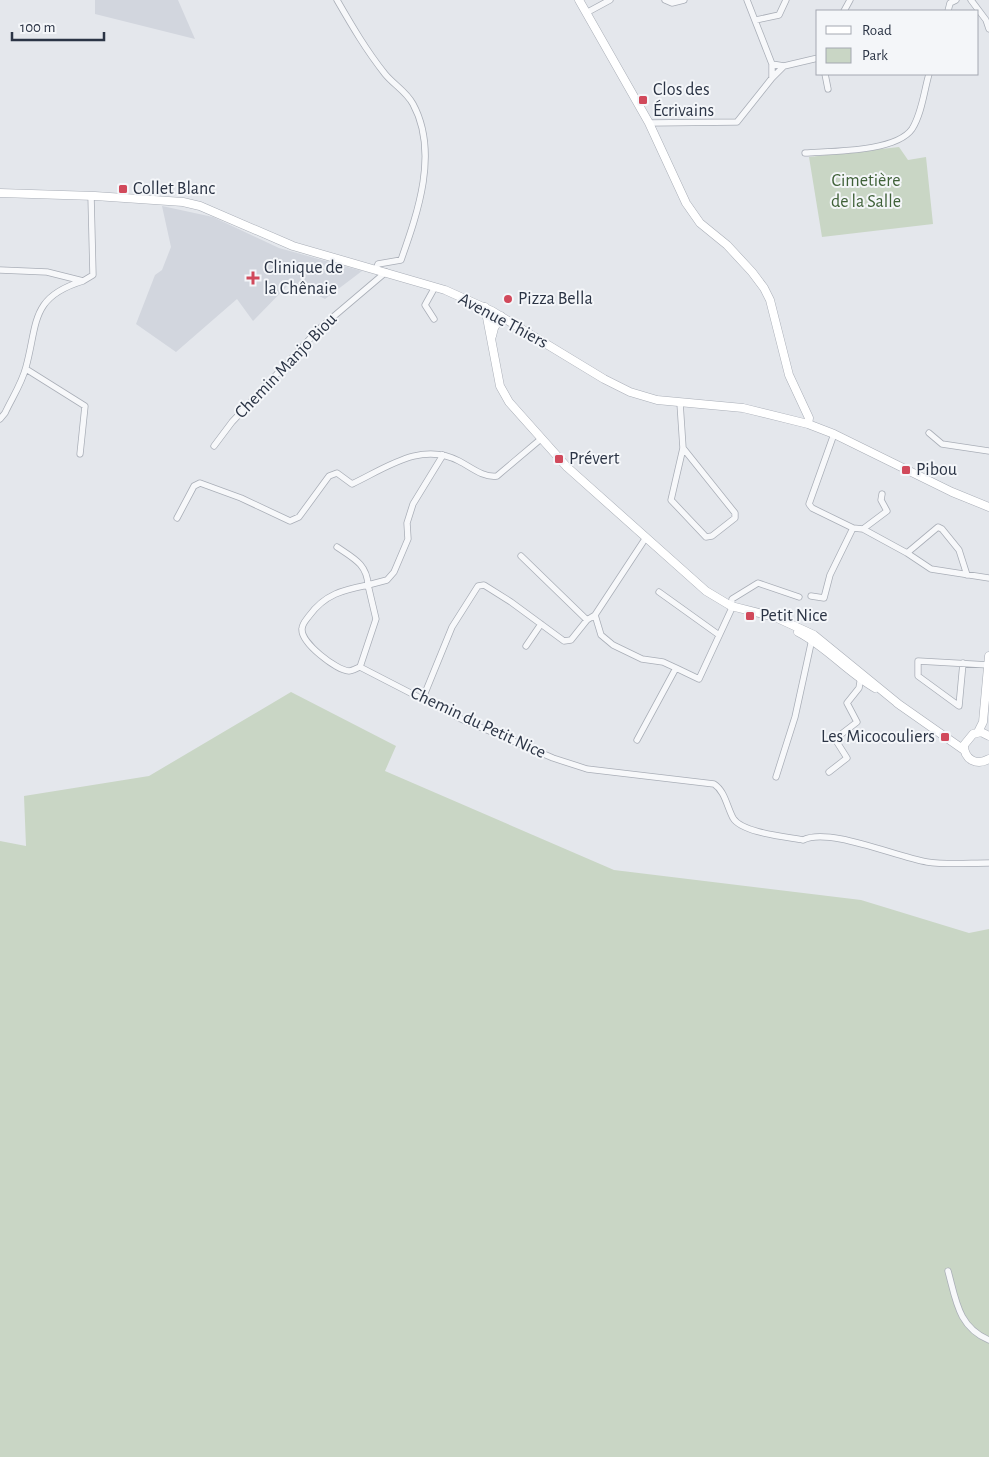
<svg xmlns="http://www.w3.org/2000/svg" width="989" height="1457" font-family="'Alegreya Sans',sans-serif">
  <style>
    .built { fill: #d2d6de }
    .green { fill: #c9d6c5 }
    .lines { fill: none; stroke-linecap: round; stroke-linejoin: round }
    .street-casing { stroke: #a9aeb7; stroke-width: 7 }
    .secondary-casing { stroke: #a9aeb7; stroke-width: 9 }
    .street { stroke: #f7f8fa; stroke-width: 5.5 }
    .secondary { stroke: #fff; stroke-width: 8 }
    .poi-dot { fill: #d1495b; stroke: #f4f6f9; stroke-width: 2 }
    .labels { text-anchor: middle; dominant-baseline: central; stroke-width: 4; stroke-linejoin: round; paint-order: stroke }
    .poi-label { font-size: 18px; fill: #2b3445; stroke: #f4f6f9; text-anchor: start }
    .park-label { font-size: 18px; fill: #3f6138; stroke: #f4f6f9 }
    .street-label { font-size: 18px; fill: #2b3445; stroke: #f4f6f9 }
  </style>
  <rect width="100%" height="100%" fill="#e4e7ec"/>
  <path class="built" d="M95 0H178L195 39 95 14Z
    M162 206 213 217 279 248 362 271 325 299 291 282 253 321 237 299 176 352 136 324 155 275 162 270 171 247Z"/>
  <path class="green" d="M899 147 908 160 926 157 933 224 822 237 809 157Z
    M291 692 396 746 385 771 614 870 861 900 969 933 989 929V1457H0V841L26 846 24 796 149 776Z"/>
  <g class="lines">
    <defs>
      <path id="street" d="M337 0C352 26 366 50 385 74 394 85 406 91 413 104 439 152 418 212 401 260L378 264 376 269
        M665 0 672 3 684 0
        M971 0 986 20 989 29
        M844 11 850 0
        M948 11 950 3 956 0
        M586 13 610 0
        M756 20 779 15 786 0
        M784 66 818 58
        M825 74 828 89
        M772 78 784 66 772 64
        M649 123 737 122 772 78V64L747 0
        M805 153C832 151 896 152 912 129 922 113 924 91 929 74
        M0 270 47 272 83 281 93 275 91 196
        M434 319 425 305 435 287
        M26 369 85 406 80 454
        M680 403 683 448 671 500 706 537 712 536 735 518V513L683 448
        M0 419 5 413C12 398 22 383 26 367 38 323 30 297 83 281
        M929 433 942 444 989 451
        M834 434 809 504 812 508 853 528 863 529 887 511 881 500 882 494
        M214 446 232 422 320 328 386 272
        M177 518 194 486 200 483 241 498 290 521 299 517 329 476 337 473 352 484C386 468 421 441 459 461 471 467 483 478 497 476L542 438
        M863 529 907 553
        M337 547C353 558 367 564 368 585L387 580 394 572 408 539 407 523 413 504 443 455
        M521 556 587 620
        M967 575 959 550 942 529 938 527 907 553 931 569 989 578
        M368 585 376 619 360 667C357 668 352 671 349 671 336 670 301 643 302 629 302 624 306 620 309 616 325 594 343 590 368 585Z
        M659 592 719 635
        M811 596 824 598 830 575 853 528
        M595 615 601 635 613 645 642 659 663 662 676 668
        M526 646 541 624
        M963 663 959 706 918 676V661L989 665
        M360 667 461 719 553 758 587 769 714 784C725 791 727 807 733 818 742 833 787 837 803 840 829 827 896 857 927 862 947 865 969 863 989 863
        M423 698 452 627 478 586 484 585 511 602 564 641 571 640 587 620 595 615 645 539
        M637 740 676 668 699 679 731 610 732 599 758 583 799 597
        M829 772 847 758 835 739 857 722 847 703 859 688 861 676
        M776 777 795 717 812 639
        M948 1271C956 1300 958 1327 989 1340"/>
      <path id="secondary" d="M579 0 649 123 686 203 700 223 727 245 752 272 764 288 770 300 789 375 809 418 808 424
        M0 193 95 196 183 202 200 206 293 246 445 290 492 311 604 379 630 392 657 400 743 408 808 424 834 434 952 492 989 507
        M485 307 500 386 509 402 567 467 706 591 731 606 775 617 814 635 901 706
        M492 336 494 328 501 316
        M798 632C827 647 847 672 875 688
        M897 703 964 750
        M978 732 983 722 989 656
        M989 736 981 732 973 734 964 745C964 760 977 766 989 759"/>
    </defs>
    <use href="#street" class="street-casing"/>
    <use href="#secondary" class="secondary-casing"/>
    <use href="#street" class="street"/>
    <use href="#secondary" class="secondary"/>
  </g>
  <g class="poi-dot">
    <rect x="638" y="95" width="10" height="10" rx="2.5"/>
    <rect x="118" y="184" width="10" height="10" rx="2.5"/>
    <path d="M250.5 270.5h5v5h5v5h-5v5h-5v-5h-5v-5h5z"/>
    <circle cx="508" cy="299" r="5"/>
    <rect x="554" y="454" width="10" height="10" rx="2.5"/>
    <rect x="901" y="465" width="10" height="10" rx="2.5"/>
    <rect x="745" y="611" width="10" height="10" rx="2.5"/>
    <rect x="940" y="732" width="10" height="10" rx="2.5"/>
  </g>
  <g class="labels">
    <g class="poi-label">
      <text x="653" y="90">Clos des<tspan x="653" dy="21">Écrivains</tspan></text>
      <text x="133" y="189">Collet Blanc</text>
      <text x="264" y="268">Clinique de<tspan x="264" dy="21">la Chênaie</tspan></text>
      <text x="518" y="299">Pizza Bella</text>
      <text x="569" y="459">Prévert</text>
      <text x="916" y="470">Pibou</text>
      <text x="760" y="616">Petit Nice</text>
      <text x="935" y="737" text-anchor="end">Les Micocouliers</text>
    </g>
    <g class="park-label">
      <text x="866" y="181">Cimetière<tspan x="866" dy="21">de la Salle</tspan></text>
    </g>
    <g class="street-label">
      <text transform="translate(503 321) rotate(28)">Avenue Thiers</text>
      <text transform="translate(286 366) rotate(-46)">Chemin Manjo Biou</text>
      <text transform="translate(478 723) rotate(25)">Chemin du Petit Nice</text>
    </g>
  </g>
  <rect x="816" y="10" width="162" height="65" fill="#f4f6f9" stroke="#a4a8b1"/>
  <rect x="826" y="26" width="25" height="8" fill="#ffffff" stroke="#a4a8b1"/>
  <text x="862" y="35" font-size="15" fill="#2b3445">Road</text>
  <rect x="826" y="48" width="25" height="15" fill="#c9d6c5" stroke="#a4a8b1"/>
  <text x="862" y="60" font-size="15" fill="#2b3445">Park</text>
  <path d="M12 32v8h92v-8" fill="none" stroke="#2b3445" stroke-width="2.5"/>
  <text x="20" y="32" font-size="15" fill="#2b3445" stroke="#f4f6f9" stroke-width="4" paint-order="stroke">100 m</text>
</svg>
